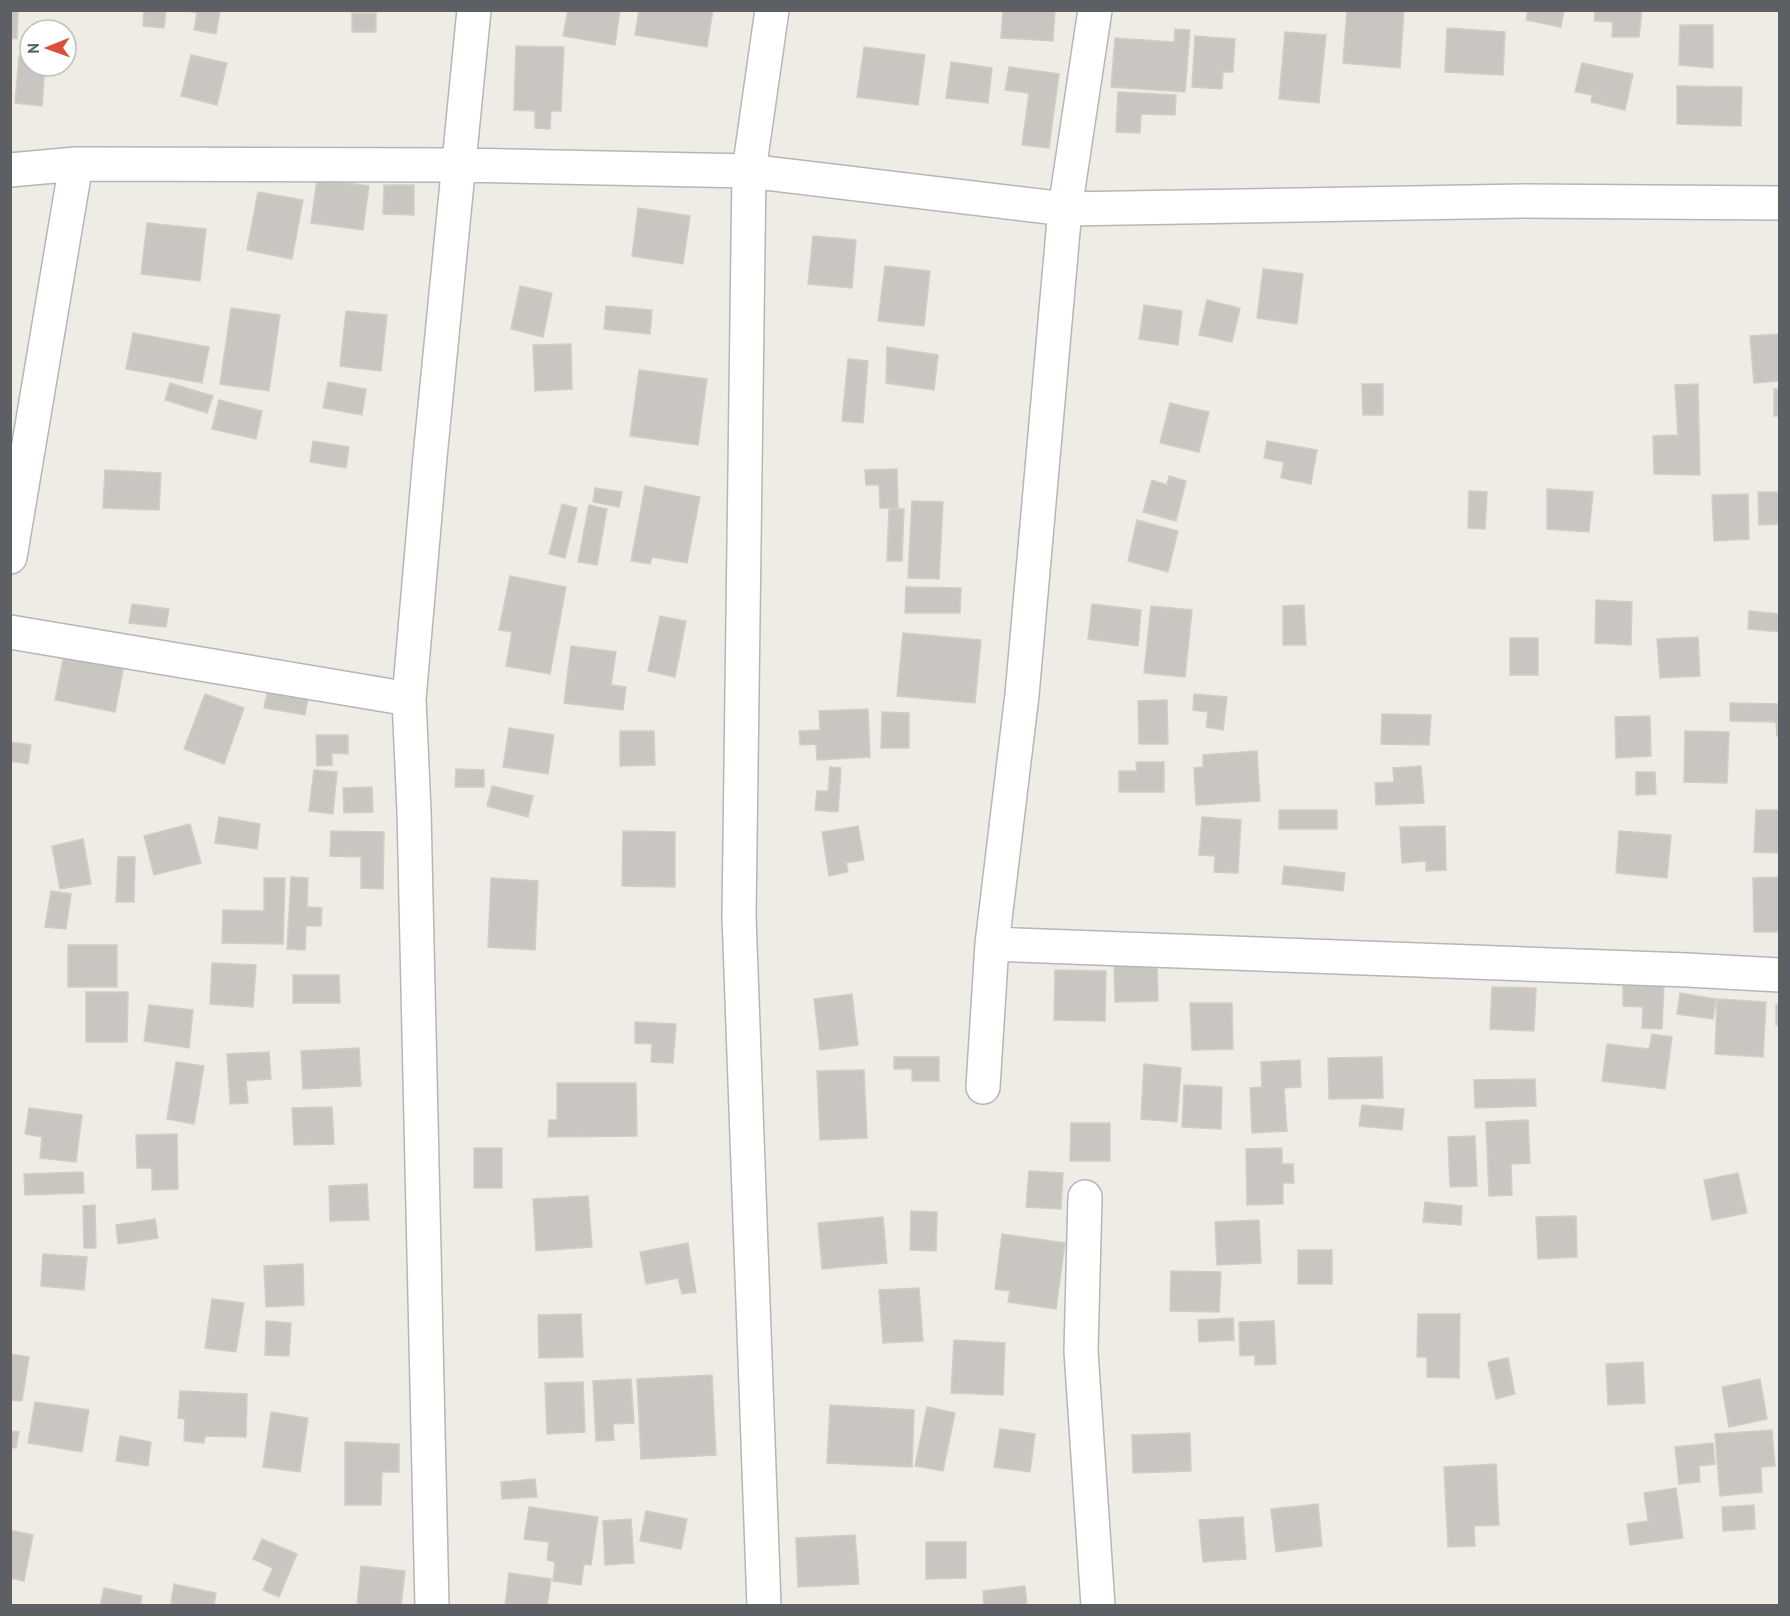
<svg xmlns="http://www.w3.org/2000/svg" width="1790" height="1616" font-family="'PT Sans',sans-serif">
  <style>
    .building { fill: #c9c6c2; stroke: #d2cec3; stroke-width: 1.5 }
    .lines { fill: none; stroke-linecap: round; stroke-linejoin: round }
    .street-casing { stroke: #b5b6ba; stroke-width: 36 }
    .street { stroke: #fff; stroke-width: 33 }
  </style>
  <rect width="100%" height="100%" fill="#eeece4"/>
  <path class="building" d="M10 10H18L17 39 10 38Z
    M144 10H166L164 28 143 26Z
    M183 10H220L216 34 194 30 197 13Z
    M568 10H620L615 45 563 36Z
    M639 10H713L707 47 635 35Z
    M1003 10H1055L1053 41 1001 38Z
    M1347 10H1404L1400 68 1343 63Z
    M1528 10H1564L1561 27 1526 20Z
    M1595 10H1642L1639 37H1612L1613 22 1594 21Z
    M352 13H376V32H352Z
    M1680 25H1713V68L1679 65Z
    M1447 28 1505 32 1503 75 1445 72Z
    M1175 29 1190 30 1185 92 1111 87 1115 38 1174 42Z
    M1285 32 1326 35 1319 103 1279 99Z
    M1195 36 1235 39 1233 72H1223L1222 89 1192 87Z
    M516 46 564 47 561 111H551L550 129 535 128V111L514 110Z
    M864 47 925 55 918 105 857 97Z
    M191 55 227 63 217 105 181 96Z
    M19 56 30 57V66H45L42 106 15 103Z
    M951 62 992 68 988 103 946 98Z
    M1582 63 1633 74 1625 110 1591 102 1592 95 1575 92Z
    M1009 67 1059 74 1049 148 1022 145 1029 93 1005 90Z
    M1677 86 1742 87 1741 126 1677 124Z
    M1118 92 1176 95 1175 115 1141 114 1140 133 1116 132Z
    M317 179 369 186 363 230 311 223Z
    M384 185H414V215L383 214Z
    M258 192 303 200 292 259 247 250Z
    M638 208 690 216 683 264 632 256Z
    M147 223 206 229 200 281 141 274Z
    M813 236 856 240 852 288 808 284Z
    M885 266 930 271 924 326 878 321Z
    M1263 269 1303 274 1297 324 1257 318Z
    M520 286 552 293 543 337 511 329Z
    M1207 300 1240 308 1232 342 1199 335Z
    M1144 305 1182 311 1178 345 1139 339Z
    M606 306 652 310 650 334 604 329Z
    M231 308 280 315 269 391 220 384Z
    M346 311 387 315 381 371 340 366Z
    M133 333 209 347 202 383 126 369Z
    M1780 334V381L1754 383 1750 336Z
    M571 344 572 389 535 391 533 345Z
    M887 347 938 355 934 390 886 383Z
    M848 359 868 361 863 423 842 421Z
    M639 370 707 379 698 445 630 436Z
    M328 382 366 389 362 415 323 408Z
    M170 383 213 396 207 413 165 400Z
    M1362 384H1383V415H1363Z
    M1698 384 1700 475 1654 474 1653 436 1678 435 1675 385Z
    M1774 389H1780V416H1774Z
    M219 400 262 411 256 439 212 429Z
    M1170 403 1209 412 1199 452 1160 443Z
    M313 441 349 447 346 468 310 462Z
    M1267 441 1317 450 1311 484 1281 478 1284 462 1264 458Z
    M897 469 898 508H880L879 485H866L865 470Z
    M105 470 161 473 159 510 103 508Z
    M1169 476 1186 481 1176 521 1143 512 1152 480 1167 485Z
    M645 486 700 497 687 563 652 557 650 564 631 561Z
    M595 488 622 492 619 507 593 502Z
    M1547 489 1593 492 1589 532 1547 529Z
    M1469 491 1487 492 1485 529 1468 528Z
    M1758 492H1780V524L1759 525Z
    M1748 494 1749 539 1714 541 1712 495Z
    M912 501 943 502 939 579 908 578Z
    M562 504 577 508 565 558 549 554Z
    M589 505 607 509 597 565 578 562Z
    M889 509H904L902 561H887Z
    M1137 520 1178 531 1168 572 1128 561Z
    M510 576 566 587 550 674 506 666 512 632 499 630Z
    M906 587 961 588 960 613H905Z
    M1596 600 1632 602 1631 645 1595 643Z
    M132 604 169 609 166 627 129 623Z
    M1092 604 1141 610 1138 646 1088 639Z
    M1304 605 1306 645H1283V606Z
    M1151 606 1192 610 1185 677 1144 673Z
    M1749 611 1780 614V632L1748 629Z
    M660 616 686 621 675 677 648 671Z
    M903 633 981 640 975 703 897 696Z
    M1698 637 1700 676 1660 678 1657 639Z
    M1510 638H1538V675H1510Z
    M571 646 616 652 611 685 626 687 623 710 564 703Z
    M64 654 124 665 115 712 55 700Z
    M269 685 309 693 305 715 264 708Z
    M205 694 244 708 224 764 184 749Z
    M1194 694 1227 697 1223 730 1206 727 1208 712 1193 710Z
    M1167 700 1168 744H1139L1138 701Z
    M1730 703 1780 704V736H1777L1776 722 1730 721Z
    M868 709 870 757 817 760 816 744 800 745 799 731 820 730 819 711Z
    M882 712 909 713V748H881Z
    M1382 714 1431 715 1429 745 1381 744Z
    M1650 716 1651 756 1616 758 1615 717Z
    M509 728 554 735 548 774 503 767Z
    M620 731H654L655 765 620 766Z
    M1685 731 1729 732 1727 783 1684 782Z
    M316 735H348V754L332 753V765L317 766Z
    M10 742 31 745 28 764 10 761Z
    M1257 751 1260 801 1196 805 1194 768 1203 767V755Z
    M1136 762H1164V792H1119V771H1137Z
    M1421 766 1424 803 1376 805 1375 783 1394 782 1393 768Z
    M830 767 841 768 838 812 815 810 817 791H828Z
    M456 769 484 770V787H455Z
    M314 770 337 772 333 814 309 811Z
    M1636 772H1655L1656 794 1636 795Z
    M492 786 533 796 528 817 487 806Z
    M372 787 373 812 344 813 343 788Z
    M1279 810H1337V829H1279Z
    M1756 810H1780V853L1754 852Z
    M219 817 260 824 257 849 215 843Z
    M1202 817 1241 820 1238 873 1214 872 1215 856 1199 855Z
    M190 824 201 863 154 875 144 836Z
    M858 826 864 860 846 863 848 872 829 876 822 832Z
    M1445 826 1446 870 1426 871V861L1402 863 1400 827Z
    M331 831 384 832 383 889 361 888V857L330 856Z
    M623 831 675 832V887L622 886Z
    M1619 831 1671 835 1667 878 1616 873Z
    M83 839 91 884 60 889 52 846Z
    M118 857H135L134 902H116Z
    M1284 866 1345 873 1343 891 1282 884Z
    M291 877 308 878 307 907 322 908 321 926H306L305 950 287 949Z
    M1780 877V932H1754L1753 878Z
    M264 878H285L283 944 222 943 223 910 264 911Z
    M491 878 538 881 535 950 488 947Z
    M51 891 71 894 66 929 45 927Z
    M68 945H117V987H68Z
    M212 963 256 965 253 1007 210 1004Z
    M1157 963 1158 1001 1115 1002 1114 964Z
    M1055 970 1106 971 1105 1021 1054 1020Z
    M293 975H339L340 1003H293Z
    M1623 982 1664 983 1662 1029 1642 1028 1643 1007 1623 1006Z
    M1492 987 1536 988 1534 1031 1490 1029Z
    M86 992H128L127 1042H86Z
    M1680 993 1716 999 1713 1019 1677 1014Z
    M852 994 858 1045 820 1050 814 999Z
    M1717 999 1766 1002 1763 1057 1715 1054Z
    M1190 1003H1232L1233 1049 1192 1050Z
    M149 1005 193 1010 189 1048 144 1041Z
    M1776 1005H1780V1025H1776Z
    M635 1022 676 1024 673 1063 651 1062 652 1044 635 1043Z
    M1652 1034 1672 1037 1665 1089 1602 1081 1607 1044 1649 1049Z
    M359 1048 361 1086 303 1089 301 1051Z
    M269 1052 271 1079 246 1081 248 1103 230 1104 227 1054Z
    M894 1057H939V1081H912V1069H894Z
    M1382 1057 1383 1098 1329 1099 1328 1058Z
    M1300 1060 1301 1087 1284 1088 1287 1131 1252 1133 1250 1088 1262 1087 1261 1062Z
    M176 1062 204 1066 194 1124 167 1119Z
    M1144 1064 1181 1068 1177 1122 1141 1119Z
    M864 1070 867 1138 820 1140 817 1071Z
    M1535 1079 1536 1106 1475 1108 1474 1080Z
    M557 1083H636L637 1136 548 1137 549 1120H557Z
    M1184 1085 1222 1087 1221 1129 1182 1127Z
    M1362 1105 1404 1109 1402 1130 1359 1126Z
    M332 1107 334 1144 294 1145 292 1108Z
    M29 1108 82 1115 76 1162 40 1158 42 1137 25 1134Z
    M1528 1120 1530 1163 1511 1164 1512 1195 1489 1196 1486 1122Z
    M1071 1123H1110V1161H1070Z
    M177 1134 178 1189 152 1190V1168H137L136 1135Z
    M1475 1136 1477 1186 1450 1187 1448 1137Z
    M474 1148H502V1188H474Z
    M1282 1148V1164H1293L1294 1183H1283V1204L1247 1205 1246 1149Z
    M1029 1171 1063 1173 1061 1209 1026 1207Z
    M83 1172 84 1193 25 1195 24 1174Z
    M1738 1173 1747 1213 1712 1220 1704 1180Z
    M367 1184 369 1220 330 1221 329 1186Z
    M588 1196 592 1247 536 1251 533 1199Z
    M1425 1202 1462 1206 1461 1225 1423 1222Z
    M95 1205 96 1248H84L83 1206Z
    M911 1211 937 1212 936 1251 910 1250Z
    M1576 1216 1577 1257 1538 1259 1536 1217Z
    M883 1217 887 1263 822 1269 818 1223Z
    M155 1219 158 1238 118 1244 116 1225Z
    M1259 1220 1261 1263 1217 1265 1215 1222Z
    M1002 1234 1065 1243 1056 1309 1008 1302 1010 1291 995 1289Z
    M688 1243 696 1292 682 1294 678 1278 646 1284 640 1252Z
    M1298 1250H1332V1284H1298Z
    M43 1254 87 1257 84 1290 41 1286Z
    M303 1264 304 1305 266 1307 264 1266Z
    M1171 1271 1221 1272 1219 1312 1170 1311Z
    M919 1288 923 1341 883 1343 879 1290Z
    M212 1299 244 1303 236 1352 205 1348Z
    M581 1314 583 1357 539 1358 538 1315Z
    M1418 1314H1460L1459 1378 1427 1377V1357H1417Z
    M1233 1318 1234 1340 1199 1342 1198 1320Z
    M266 1321 291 1323 289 1356 265 1355Z
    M1274 1321 1276 1364 1255 1365V1355L1240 1356 1239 1322Z
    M954 1340 1005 1343 1003 1395 951 1393Z
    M10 1354 29 1357 22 1401 10 1400Z
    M1508 1358 1515 1394 1496 1399 1488 1362Z
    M1643 1362 1645 1403 1608 1405 1606 1364Z
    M712 1375 716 1455 641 1459 637 1379Z
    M631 1379 634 1423 613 1424 614 1440 596 1441 593 1381Z
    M1760 1379 1767 1419 1729 1427 1722 1387Z
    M583 1382 585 1432 547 1434 545 1383Z
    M180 1391 247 1394 246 1437 205 1436 204 1443 184 1441 185 1419 178 1418Z
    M35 1402 89 1410 82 1452 28 1443Z
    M830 1405 914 1410 912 1467 827 1463Z
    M927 1407 955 1413 943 1471 915 1466Z
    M271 1412 308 1418 300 1472 263 1467Z
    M1000 1429 1035 1434 1030 1472 994 1467Z
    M1772 1430 1775 1466 1761 1467 1762 1492 1720 1496 1715 1434Z
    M10 1431 19 1432 16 1448 10 1447Z
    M1190 1433 1191 1471 1133 1473 1132 1435Z
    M120 1436 151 1442 148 1466 116 1461Z
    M345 1442 399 1444V1472H382L381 1505H345Z
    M1713 1443 1715 1464 1699 1466 1700 1482 1679 1484 1675 1447Z
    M1496 1464 1499 1525 1474 1526 1475 1546 1448 1547 1444 1467Z
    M535 1479 537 1497 502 1499 501 1482Z
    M1676 1488 1683 1538 1630 1545 1627 1524 1648 1521 1644 1493Z
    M1318 1504 1322 1546 1276 1552 1271 1509Z
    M1754 1505 1755 1529 1723 1531 1722 1507Z
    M529 1507 598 1517 591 1565 584 1564 581 1585 553 1581 555 1562 547 1560 549 1542 524 1539Z
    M646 1511 687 1519 681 1549 640 1541Z
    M1243 1517 1246 1559 1203 1562 1199 1520Z
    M631 1519 634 1563 605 1565 603 1521Z
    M10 1530 33 1535 24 1581 10 1578Z
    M855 1535 859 1584 798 1587 796 1538Z
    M262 1539 297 1554 279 1597 263 1590 273 1568 253 1559Z
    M926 1542H966V1578L926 1579Z
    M361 1566 405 1571 401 1606H357Z
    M509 1573 551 1579 547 1606H505Z
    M174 1584 216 1593 214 1606H182L171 1603Z
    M1025 1586 1027 1606H984L983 1591Z
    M104 1588 142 1596 140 1606H100Z"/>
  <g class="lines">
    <defs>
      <path id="street" d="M10 170 76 164 459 165 749 171 1065 209 1524 201 1780 203
        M10 557 76 164
        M10 632 409 699
        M992 944 1687 970 1780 975
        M983 1087 992 944 1022 695 1065 209 1095 10
        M1085 1197 1081 1351 1098 1606
        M432 1606 414 811 409 699 430 457 474 10
        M764 1606 739 916 749 171 772 10"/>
    </defs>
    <use href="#street" class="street-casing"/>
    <use href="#street" class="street"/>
  </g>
  <rect width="1790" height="1616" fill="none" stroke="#5c5f64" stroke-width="24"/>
  <g transform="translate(48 48) rotate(269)"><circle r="28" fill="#ffffff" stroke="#bebfc1" stroke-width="1.5"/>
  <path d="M0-4.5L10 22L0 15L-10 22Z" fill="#dc4f3c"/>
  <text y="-9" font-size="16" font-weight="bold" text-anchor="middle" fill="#5c5f64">N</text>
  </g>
</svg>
